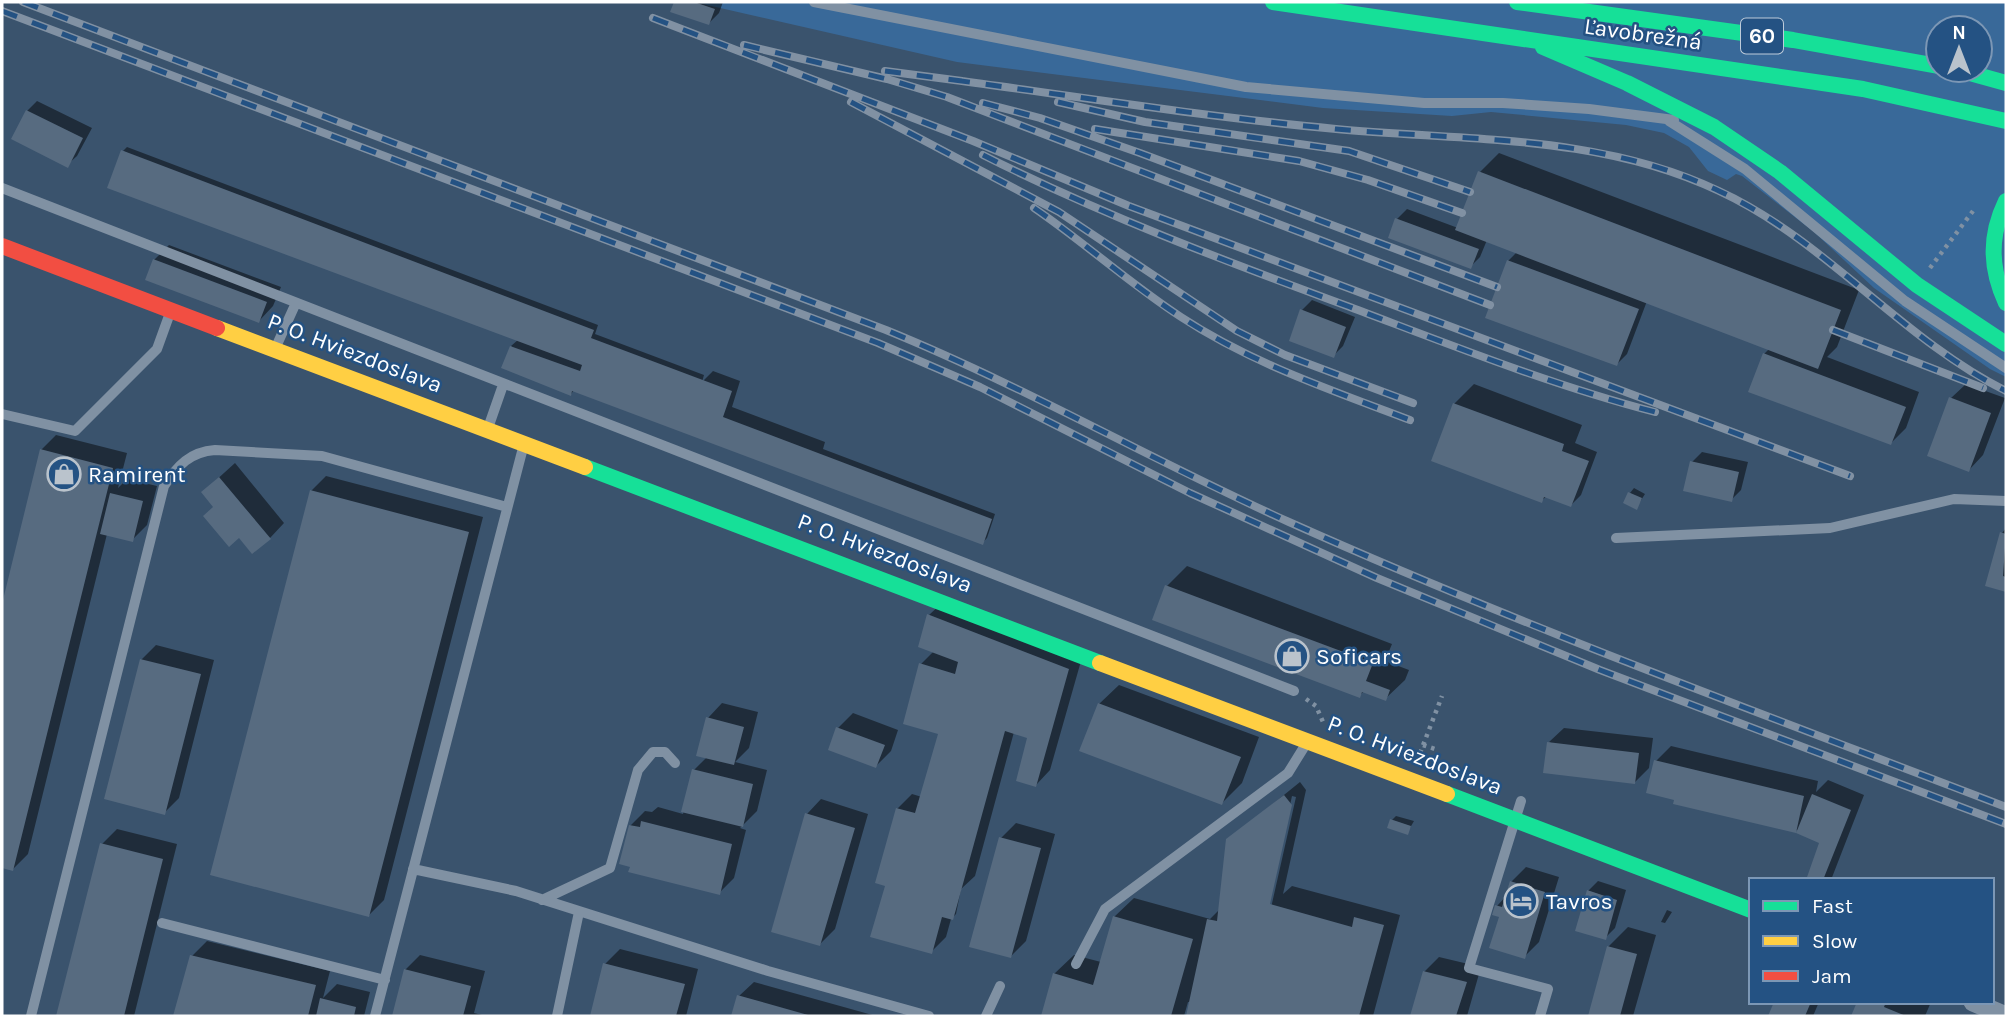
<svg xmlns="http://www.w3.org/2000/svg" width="2008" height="1018" font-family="Karla,sans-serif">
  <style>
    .green { fill: #396999; fill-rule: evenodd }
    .shadow { fill: #0007; fill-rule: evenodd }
    .building { fill: #576b80 }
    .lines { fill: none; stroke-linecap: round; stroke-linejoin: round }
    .path { stroke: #8091a3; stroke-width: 4.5; stroke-dasharray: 3.5 5; stroke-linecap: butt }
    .lane { stroke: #8091a3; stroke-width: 10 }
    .street { stroke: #8091a3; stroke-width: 19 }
    .fast { stroke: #16e098; stroke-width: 16 }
    .slow { stroke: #ffcf43; stroke-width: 16 }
    .jam { stroke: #f24e42; stroke-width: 16 }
    .rail-casing { stroke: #8191a3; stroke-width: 8 }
    .rail { stroke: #245283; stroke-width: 5; stroke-dasharray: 16; stroke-linecap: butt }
    .labels { text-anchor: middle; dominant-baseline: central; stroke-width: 5; stroke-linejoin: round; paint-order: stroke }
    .shield { fill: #245283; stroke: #bdcbda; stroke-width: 2 }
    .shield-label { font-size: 21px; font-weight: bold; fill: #fff }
    .street-label { font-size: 23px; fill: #fff; stroke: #245283 }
    .poi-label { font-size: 23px; fill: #fff; stroke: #245283; text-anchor: start }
  </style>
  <rect width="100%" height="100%" fill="#3a536d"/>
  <path class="green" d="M694 2H2006V377L1990 369 1874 288 1814 232 1742 176 1736 174 1727 180 1708 171 1689 147 1664 133 1626 125 1491 112 1452 116 1323 108 957 62ZM1938 28H1980V70H1938Z"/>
  <path class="shadow" d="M675 2H723L719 13 709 23 673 11Z
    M37 101 92 128 77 156 67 165 27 111Z
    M127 147 598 325 595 334 704 375 702 382 713 371 740 381 732 407 825 442 823 449 995 514 987 538 982 543 574 390 571 394 511 346 519 339 123 151Z
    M1499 153 1859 290 1837 347 1827 357 1919 392 1906 428 1891 443 1764 354 1770 348 1647 301 1627 354 1617 364 1508 261 1517 252 1487 240 1480 257 1470 267 1390 237 1397 219 1407 209 1458 228 1480 172Z
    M169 245 281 287 273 306 259 321 154 260Z
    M1312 300 1355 317 1343 346 1333 356 1302 310Z
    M1474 384 1582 425 1575 443 1597 452 1581 495 1571 505 1547 496 1541 501 1454 404Z
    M1966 384 2005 398 1983 455 1969 470 1951 398Z
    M56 435 127 453 118 488 127 479 157 486 147 525 132 540 107 534 28 854 13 869 2 866V612L41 450Z
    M1702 452 1748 462 1741 490 1731 500 1692 462Z
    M235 463 284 523 270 538 215 506 203 492Z
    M326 476 483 517 384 900 369 915 311 491Z
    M1634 488 1645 494 1636 508 1630 493Z
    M2006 528V590L1987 585 2002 533Z
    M1187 566 1392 644 1385 661 1409 670 1405 680 1385 699 1364 691 1359 696 1167 586Z
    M944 601 1083 654 1050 770 1036 785 1029 737 1014 732 975 876 961 889 956 914 951 919 946 937 931 952 887 885 897 809 912 794 922 797 940 733 921 664 934 651 929 615Z
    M156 645 214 660 179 798 164 813 141 660Z
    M1119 685 1259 737 1242 783 1222 803 1099 704Z
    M722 703 758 712 749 748 735 762 767 770 757 811 740 828 746 830 734 878 719 893 630 826 645 811 652 812 658 807 683 814 694 770 707 757 708 718Z
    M853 713 898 730 891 751 876 766 838 728Z
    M1564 728 1653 738 1649 768 1634 783 1549 742Z
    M1671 746 1818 781 1816 792 1828 780 1864 795 1831 880H1807L1821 842 1656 761Z
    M1300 782 1306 790 1283 894 1292 886 1400 915 1373 1016H1188L1191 1002H1188L1184 1016H1043L1054 974 1074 955 1101 962 1114 917 1134 898 1210 919 1219 910 1228 840ZM1292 796 1296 797 1268 921 1265 920Z
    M821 799 868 814 835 929 820 944 807 814Z
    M1396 816 1414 821 1407 833 1392 820Z
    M1016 823 1055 834 1026 941 1011 956 1001 838Z
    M117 829 177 844 134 1016H58L102 844Z
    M1526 867 1559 877 1539 942 1524 957 1497 906 1507 895 1511 882Z
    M1598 881 1626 890 1615 928 1605 938 1588 891Z
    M1667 910 1672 912 1665 923 1661 922Z
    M1628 927 1656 935 1633 1016H1590L1608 947Z
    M207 941 330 971 323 998 337 984 370 992 364 1016H176L192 956Z
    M620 949 698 969 686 1016H592L605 964Z
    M420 955 485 971 474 1013 486 1016H394L405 970Z
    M1439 957 1481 967 1467 1016H1412L1424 972Z
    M754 982 876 1016H733L739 996Z
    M1776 1002H1819L1813 1016H1770Z
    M1859 1002H1931L1925 1016H1853Z"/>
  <path class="building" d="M674 2H694L715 9 709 25 670 12Z
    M26 110 83 138 68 168 11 139Z
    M121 150 594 330 591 338 732 391 723 417 992 519 983 545 572 391 571 396 501 368 510 346 580 371 582 365 107 188Z
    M1478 171 1841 310 1818 369 1455 230Z
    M1395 218 1479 249 1471 269 1388 238Z
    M153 259 267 302 259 323 145 280Z
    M1507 260 1639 309 1617 366 1485 318Z
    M1300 309 1346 327 1334 358 1289 341Z
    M1763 353 1906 407 1891 445 1748 392Z
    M1949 397 1991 413 1969 472 1927 456Z
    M1453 403 1564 444 1562 451 1589 461 1571 507 1544 497 1542 503 1431 461Z
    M40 449 113 468 13 871 2 868V604Z
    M1690 461 1739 472 1732 502 1683 491Z
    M219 477 271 539 252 554 239 538 229 547 203 516 213 507 201 492Z
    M310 490 469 532 369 917 210 875Z
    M1628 492 1642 498 1637 510 1623 503Z
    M110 493 143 501 133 542 100 534Z
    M2000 532 2006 534 2003 576 2006 577V592L1985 586Z
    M1165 585 1373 663 1366 681 1390 690 1386 701 1362 692 1360 698 1152 620Z
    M927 614 1069 669 1036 787 1016 781 1027 738 1005 731 953 920 942 917 932 954 870 937 885 886 875 883 896 808 915 813 938 734 903 724 919 663 955 674 958 662 918 647Z
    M140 659 201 674 165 815 104 799Z
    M1098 703 1241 757 1222 805 1079 751Z
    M706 717 744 727 734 765 696 756Z
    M836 727 885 745 876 768 828 750Z
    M1547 742 1639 753 1635 784 1543 773Z
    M1654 760 1804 796 1796 833 1812 794 1851 810 1823 880H1806L1819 843 1796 833 1673 804 1674 800 1646 793Z
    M692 769 753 784 743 827 681 812Z
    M1284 795 1292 805 1270 904 1352 927 1354 917 1384 925 1359 1016H1186L1207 919 1217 921 1226 839Z
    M805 813 855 828 820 946 771 932Z
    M1390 819 1411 826 1408 835 1387 828Z
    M641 821 732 844 720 895 628 872 630 867 619 864 629 825 640 827Z
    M999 837 1041 848 1011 958 969 947Z
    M100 843 163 859 124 1016H56Z
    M1510 881 1545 892 1525 959 1489 948 1499 917 1492 915 1495 905 1502 907Z
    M1587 890 1617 900 1606 940 1575 931Z
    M1113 916 1193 939 1171 1016H1041L1053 973 1093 985Z
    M1607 946 1637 954 1620 1016H1588Z
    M190 955 316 985 308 1016H173Z
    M603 963 685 984 676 1016H590Z
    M404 969 471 986 463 1016H392Z
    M1423 971 1467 982 1456 1016H1410Z
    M737 995 808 1015V1016H731Z
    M320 998 356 1007 354 1016H316Z
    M1774 1002H1811L1805 1016H1768Z
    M1857 1002H1886L1884 1007 1906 1016H1851Z"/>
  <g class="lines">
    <path class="path" d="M2005 2H2006
      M1930 268 1973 211
      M1306 699 1316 706 1323 722
      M1423 745 1435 749
      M1417 761 1442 696"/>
    <path class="lane" d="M814 2 1246 87 1424 103H1503L1589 109 1674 120
      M1669 121 1745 169 1905 301 2006 368
      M2 188 1294 691
      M275 349 295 305
      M2 414 75 431 157 349 170 313
      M488 428 503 385
      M1616 538 1830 528 1954 499 2006 501
      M1521 801 1469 968 1548 989 1540 1016
      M413 869 516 891 768 971 929 1016
      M542 900 610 868 638 770 653 752H665L675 763
      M162 923 385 980
      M1076 964 1105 909 1288 773 1306 744
      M31 1016 164 486C178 465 190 452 215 450L322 456 507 507
      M375 1016 524 444
      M557 1016 579 912
      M986 1016 1000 986"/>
    <path class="street" d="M1973 1002 2006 1016"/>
    <path class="fast" d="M1273 2 1863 89 2006 121
      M1517 2 1793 40 1938 66
      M1543 47 1627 83 1714 127 1780 172 1917 285 2006 344
      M1959 70 2006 83
      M2006 201C1989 236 1990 268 2006 303
      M585 467 1100 663
      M1447 794 1751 910"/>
    <path class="slow" d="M217 328 585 467
      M1100 663 1447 794"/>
    <path class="jam" d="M2 246 217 328"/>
    <defs>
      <path id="rail" d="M23 2 886 330C1024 386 1153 461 1289 522 1524 627 1766 715 2006 807
        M2 11 878 343 980 387 1190 493 1377 578 1600 670 2006 824
        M653 18 973 141 1129 206 1850 476
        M744 45 887 79 947 97 1490 305
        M885 71 962 81
        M954 80C1081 97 1208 117 1336 129 1466 141 1599 134 1719 191 1827 241 1900 338 2006 391
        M851 102 1059 212 1237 331 1285 355 1413 403
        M1058 102 1145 122 1349 151 1470 192
        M983 103 1040 118 1140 153 1497 287
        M1095 129 1299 161 1368 180 1462 213
        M983 155C1102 215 1225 261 1350 307 1451 345 1551 385 1655 412
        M1034 208C1084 242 1130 284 1181 317 1251 363 1331 390 1410 420
        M1833 330 1983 388"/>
    </defs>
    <use href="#rail" class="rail-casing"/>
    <use href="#rail" class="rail"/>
  </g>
  <defs>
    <symbol id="shop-ring" viewBox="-11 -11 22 22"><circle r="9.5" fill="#245283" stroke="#bac3cc" stroke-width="1.5"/><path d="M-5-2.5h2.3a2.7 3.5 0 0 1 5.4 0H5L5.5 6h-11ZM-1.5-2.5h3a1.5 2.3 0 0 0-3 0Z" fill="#bac3cc"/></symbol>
    <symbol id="hotel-ring" viewBox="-11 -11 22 22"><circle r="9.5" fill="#245283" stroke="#bac3cc" stroke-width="1.5"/><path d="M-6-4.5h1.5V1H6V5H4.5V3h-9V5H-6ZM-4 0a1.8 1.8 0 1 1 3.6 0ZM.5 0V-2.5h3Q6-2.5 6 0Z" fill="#bac3cc"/></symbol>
  </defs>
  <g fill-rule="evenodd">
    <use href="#shop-ring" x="45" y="455" width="38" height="38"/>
    <use href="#shop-ring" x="1273" y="637" width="38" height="38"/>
    <use href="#hotel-ring" x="1502" y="882" width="38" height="38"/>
  </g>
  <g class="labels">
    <rect class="shield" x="1741" y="18.5" width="42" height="35" rx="5"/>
    <g class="shield-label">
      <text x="1762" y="36">60</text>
    </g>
    <g class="street-label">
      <text transform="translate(1643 34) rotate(8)">Ľavobrežná</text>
      <text transform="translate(355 353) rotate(21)">P. O. Hviezdoslava</text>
      <text transform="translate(885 553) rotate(21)">P. O. Hviezdoslava</text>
      <text transform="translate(1415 755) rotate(21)">P. O. Hviezdoslava</text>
    </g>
    <g class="poi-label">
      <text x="88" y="474">Ramirent</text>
      <text x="1316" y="656">Soficars</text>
      <text x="1546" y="901">Tavros</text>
    </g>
  </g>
  <rect width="2008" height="1018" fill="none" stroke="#ffffff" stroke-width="7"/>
  <rect x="1749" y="878" width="245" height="126" fill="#245283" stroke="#7c97b5" stroke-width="2"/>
  <rect x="1763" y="901" width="35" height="10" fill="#16e098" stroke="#7c97b5" stroke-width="2"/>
  <text x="1812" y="913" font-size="21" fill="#ffffff">Fast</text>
  <rect x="1763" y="936" width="35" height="10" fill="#ffcf43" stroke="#7c97b5" stroke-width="2"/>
  <text x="1812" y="948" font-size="21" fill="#ffffff">Slow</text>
  <rect x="1763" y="971" width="35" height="10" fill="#f24e42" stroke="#7c97b5" stroke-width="2"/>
  <text x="1812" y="983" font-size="21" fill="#ffffff">Jam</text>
  <g transform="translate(1959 49)"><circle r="33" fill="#245283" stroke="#7c97b5" stroke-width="2"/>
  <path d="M0-5L12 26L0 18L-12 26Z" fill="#bac3cc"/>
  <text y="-10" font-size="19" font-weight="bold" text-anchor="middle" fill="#ffffff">N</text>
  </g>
</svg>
